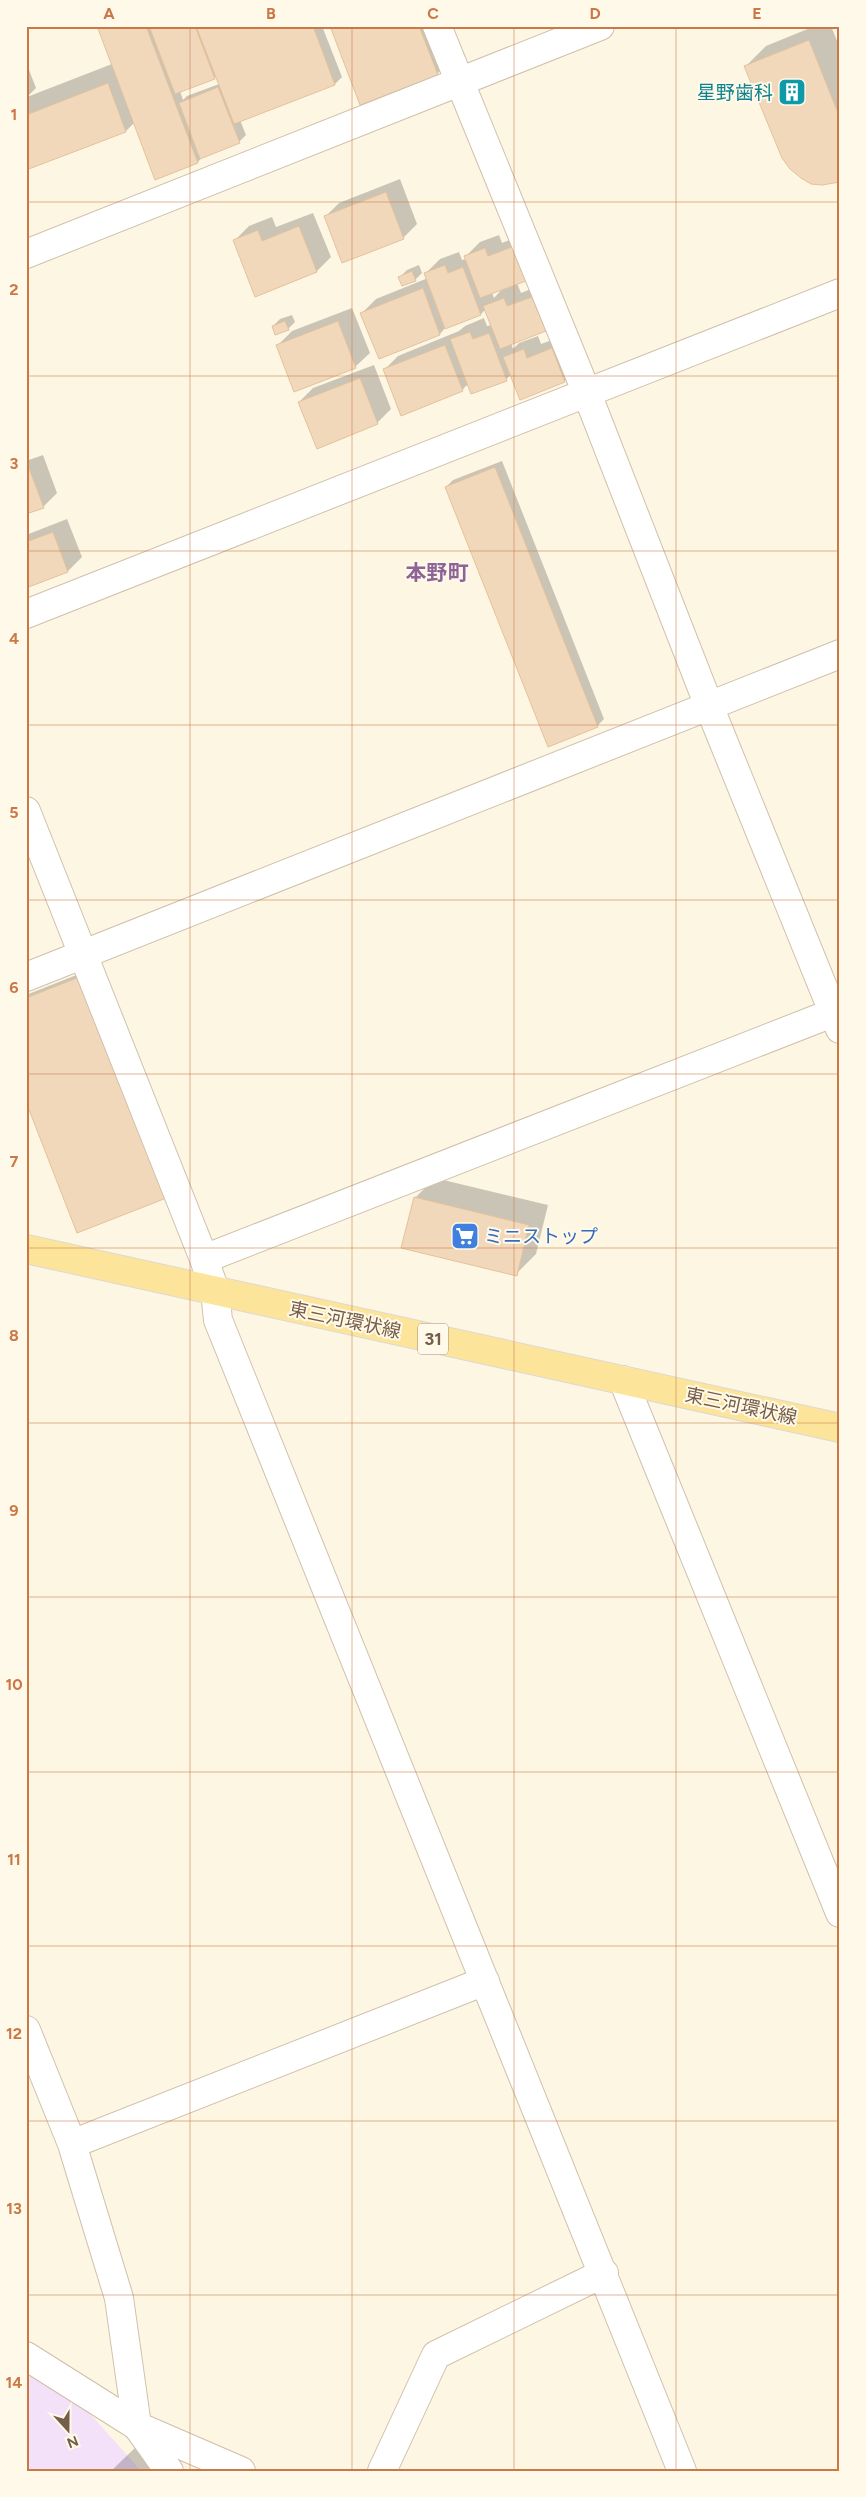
<svg xmlns="http://www.w3.org/2000/svg" width="866" height="2497" font-family="Figtree,'Noto Sans JP',sans-serif">
  <style>
    .education { fill: #f3e0f9 }
    .shadow { fill: #0003; fill-rule: evenodd }
    .building { fill: #f2d8ba; stroke: #e5c19a }
    .lines { fill: none; stroke-linecap: round; stroke-linejoin: round }
    .minor-casing { stroke: #d0c1ac; stroke-width: 30 }
    .secondary-casing { stroke: #d1bfa7; stroke-width: 30 }
    .primary-casing { stroke: #ded8d3; stroke-width: 30 }
    .minor { stroke: #fff; stroke-width: 28 }
    .secondary { stroke: #fff; stroke-width: 28 }
    .primary { stroke: #fce59a; stroke-width: 28 }
    .grid { fill: none; stroke: #cb7847; stroke-width: 1; stroke-opacity: 0.55 }
    .labels { text-anchor: middle; dominant-baseline: central; stroke-width: 4; stroke-linejoin: round; paint-order: stroke }
    .shield { fill: #fff9e9; stroke: #9e8c79; stroke-width: 1 }
    .shield-label { font-size: 18px; font-weight: bold; fill: #755e49 }
    .culture-label { font-size: 19px; fill: #0d838f; stroke: #fff9e9; text-anchor: end }
    .shop-label { font-size: 19px; fill: #366cbe; stroke: #fff9e9; text-anchor: start }
    .street-label { font-size: 19px; fill: #755e49; stroke: #fff9e9 }
    .quarter-label { font-size: 21px; font-weight: bold; fill: #8e6498; stroke: #fff9e9 }
    .neatline { fill: none; stroke: #cb7847; stroke-width: 2 }
    .grid-label { font-size: 16px; text-anchor: middle; font-weight: bold; fill: #cb7847 }
  </style>
  <rect width="100%" height="100%" fill="#fcf6e3"/>
  <path class="education" d="M26 2374 84 2407 141 2471H26Z"/>
  <path class="shadow" d="M98 26H322L342 77 335 84 240 120 246 135 239 142 203 156 198 162 135 122 126 131 26 169V62L36 88 27 97 112 64ZM217 76 219 84 187 96 183 100 180 91Z
    M331 26H428L444 67 437 74Z
    M815 26H831L840 48V179L746 66 766 46Z
    M400 179 417 224 403 238 325 217 339 203Z
    M313 213 331 257 317 271 256 295 235 240 249 226 272 217 276 227Z
    M526 233 539 266 525 280 517 283 521 293 546 283 559 316 545 330 511 343 513 349 519 343 538 336 541 344 566 335 578 367 565 381 511 374 506 380 468 384 462 390 384 370 398 356 459 331 465 326 484 318 487 326 492 325 486 309 481 314 446 327 440 334 380 357 362 313 376 299 428 278 426 273 440 259 459 252 462 260 466 259V256L480 242 499 235 502 243ZM503 288 494 298 492 293Z
    M419 265 422 273 415 280 400 277 407 270Z
    M352 308 370 353 356 366 295 390 278 345 292 331Z
    M292 315 295 322 288 329 273 326 280 319Z
    M374 365 391 409 377 423 299 402 313 388Z
    M26 410 29 419 26 422Z
    M43 455 57 493 43 507 26 513V461Z
    M502 461 604 719 597 726 446 487 453 480Z
    M67 519 82 557 68 571 26 587V535Z
    M89 970 26 1099V995Z
    M435 1178 548 1205 536 1254 516 1274 415 1198Z
    M139 2444 165 2471H111Z"/>
  <path class="building" d="M97 26H146L198 163 155 180Z
    M149 26H195L215 79 175 94Z
    M196 26H313L335 85 234 124Z
    M330 26H419L438 75 360 105Z
    M809 40 840 118V182L822 185 811 184 801 178 790 169 782 158 744 66Z
    M108 83 126 132 26 170V115Z
    M218 87 240 143 200 159 179 103Z
    M386 192 404 239 342 263 324 216Z
    M299 226 317 272 255 297 233 240 258 230 262 241Z
    M512 247 526 281 480 298 464 256 485 248 488 256Z
    M445 265 448 273 463 267 481 315 445 329 424 273Z
    M412 271 416 281 402 286 398 277Z
    M423 288 440 335 379 359 360 313Z
    M532 297 546 331 500 349 483 306 504 298 507 306Z
    M285 321 289 330 275 335 272 326Z
    M338 321 356 368 294 392 276 345Z
    M470 332 473 339 489 333 507 381 471 394 450 339Z
    M445 345 463 391 401 416 383 369Z
    M552 348 565 382 520 400 503 357 524 349 527 358Z
    M360 378 378 424 317 449 298 402Z
    M495 467 598 727 548 747 445 487Z
    M29 468 44 508 26 514V469Z
    M53 532 68 572 26 588V542Z
    M82 976 169 1197 77 1233 26 1102V998Z
    M414 1197 529 1225 517 1276 401 1248Z"/>
  <g class="lines">
    <defs>
      <path id="minor" d="M437 26 586 391 709 706 840 1029
        M26 254 600 26
        M26 614 840 293
        M26 811 204 1259 215 1291 218 1320 682 2471
        M26 977 840 654
        M204 1259 840 1010
        M623 1380 840 1913
        M26 2030 72 2144 119 2298 137 2426 169 2471
        M72 2144 485 1981
        M382 2471 436 2355 604 2273"/>
      <path id="secondary" d="M26 2356 137 2426 241 2471"/>
      <path id="primary" d="M26 1249 840 1428"/>
    </defs>
    <use href="#minor" class="minor-casing"/>
    <use href="#secondary" class="secondary-casing"/>
    <use href="#primary" class="primary-casing"/>
    <use href="#minor" class="minor"/>
    <use href="#secondary" class="secondary"/>
    <use href="#primary" class="primary"/>
  </g>
  <path class="grid" d="M190 26V2471M352 26V2471M514 26V2471M676 26V2471M26 202H840M26 376H840M26 551H840M26 725H840M26 900H840M26 1074H840M26 1248H840M26 1423H840M26 1597H840M26 1772H840M26 1946H840M26 2121H840M26 2295H840"/>
  <defs>
    <symbol id="building-square" viewBox="-11 -11 22 22"><rect x="-9" y="-9" width="18" height="18" rx="4" fill="#0f9aa8" stroke="#fff9e9"/><path d="M-4-6H4V6H1V3H-1V6H-4ZM-2.5-4.3h1.7v1.8h-1.7ZM.8-4.3h1.7v1.8H.8ZM-2.5-1h1.7V.8h-1.7ZM.8-1h1.7V.8H.8Z" fill="#fff"/></symbol>
    <symbol id="supermarket-square" viewBox="-11 -11 22 22"><rect x="-9" y="-9" width="18" height="18" rx="4" fill="#3f7fe0" stroke="#fff9e9"/><path d="M-6-5.5h2.5l.6 2H6L4.5 2H-2.5L-4.4-4H-6ZM-1.5 3.2a1.3 1.3 0 1 0 .1 0ZM3 3.2a1.3 1.3 0 1 0 .1 0Z" fill="#fff"/></symbol>
  </defs>
  <g fill-rule="evenodd">
    <use href="#building-square" x="776" y="76" width="32" height="32"/>
    <use href="#supermarket-square" x="449" y="1220" width="32" height="32"/>
  </g>
  <g class="labels">
    <rect class="shield" x="418" y="1323.5" width="30" height="31" rx="4"/>
    <g class="shield-label">
      <text x="433" y="1339">31</text>
    </g>
    <g class="culture-label">
      <text x="773" y="92">星野歯科</text>
    </g>
    <g class="shop-label">
      <text x="484" y="1236">ミニストップ</text>
    </g>
    <g class="street-label">
      <text transform="translate(345 1320) rotate(12)">東三河環状線</text>
      <text transform="translate(741 1406) rotate(12)">東三河環状線</text>
    </g>
    <g class="quarter-label">
      <text x="437" y="572">本野町</text>
    </g>
  </g>
  <rect width="866" height="2497" fill="none" stroke="#fff9e9" stroke-width="55"/>
  <g transform="translate(68 2430) rotate(159)" stroke="#fff9e9" stroke-width="4" paint-order="stroke">
  <path d="M0-4L9 19L0 12L-9 19Z" fill="#755e49"/>
  <text y="-8" font-size="14" font-weight="bold" text-anchor="middle" fill="#755e49">N</text>
  </g>
  <rect x="28" y="28" width="810" height="2442" class="neatline"/>
  <g class="grid-label">
    <text x="109" y="19">A</text>
    <text x="271" y="19">B</text>
    <text x="433" y="19">C</text>
    <text x="595" y="19">D</text>
    <text x="757" y="19">E</text>
    <text x="14" y="120">1</text>
    <text x="14" y="295">2</text>
    <text x="14" y="469">3</text>
    <text x="14" y="644">4</text>
    <text x="14" y="818">5</text>
    <text x="14" y="993">6</text>
    <text x="14" y="1167">7</text>
    <text x="14" y="1341">8</text>
    <text x="14" y="1516">9</text>
    <text x="14" y="1690">10</text>
    <text x="14" y="1865">11</text>
    <text x="14" y="2039">12</text>
    <text x="14" y="2214">13</text>
    <text x="14" y="2388">14</text>
  </g>
</svg>
